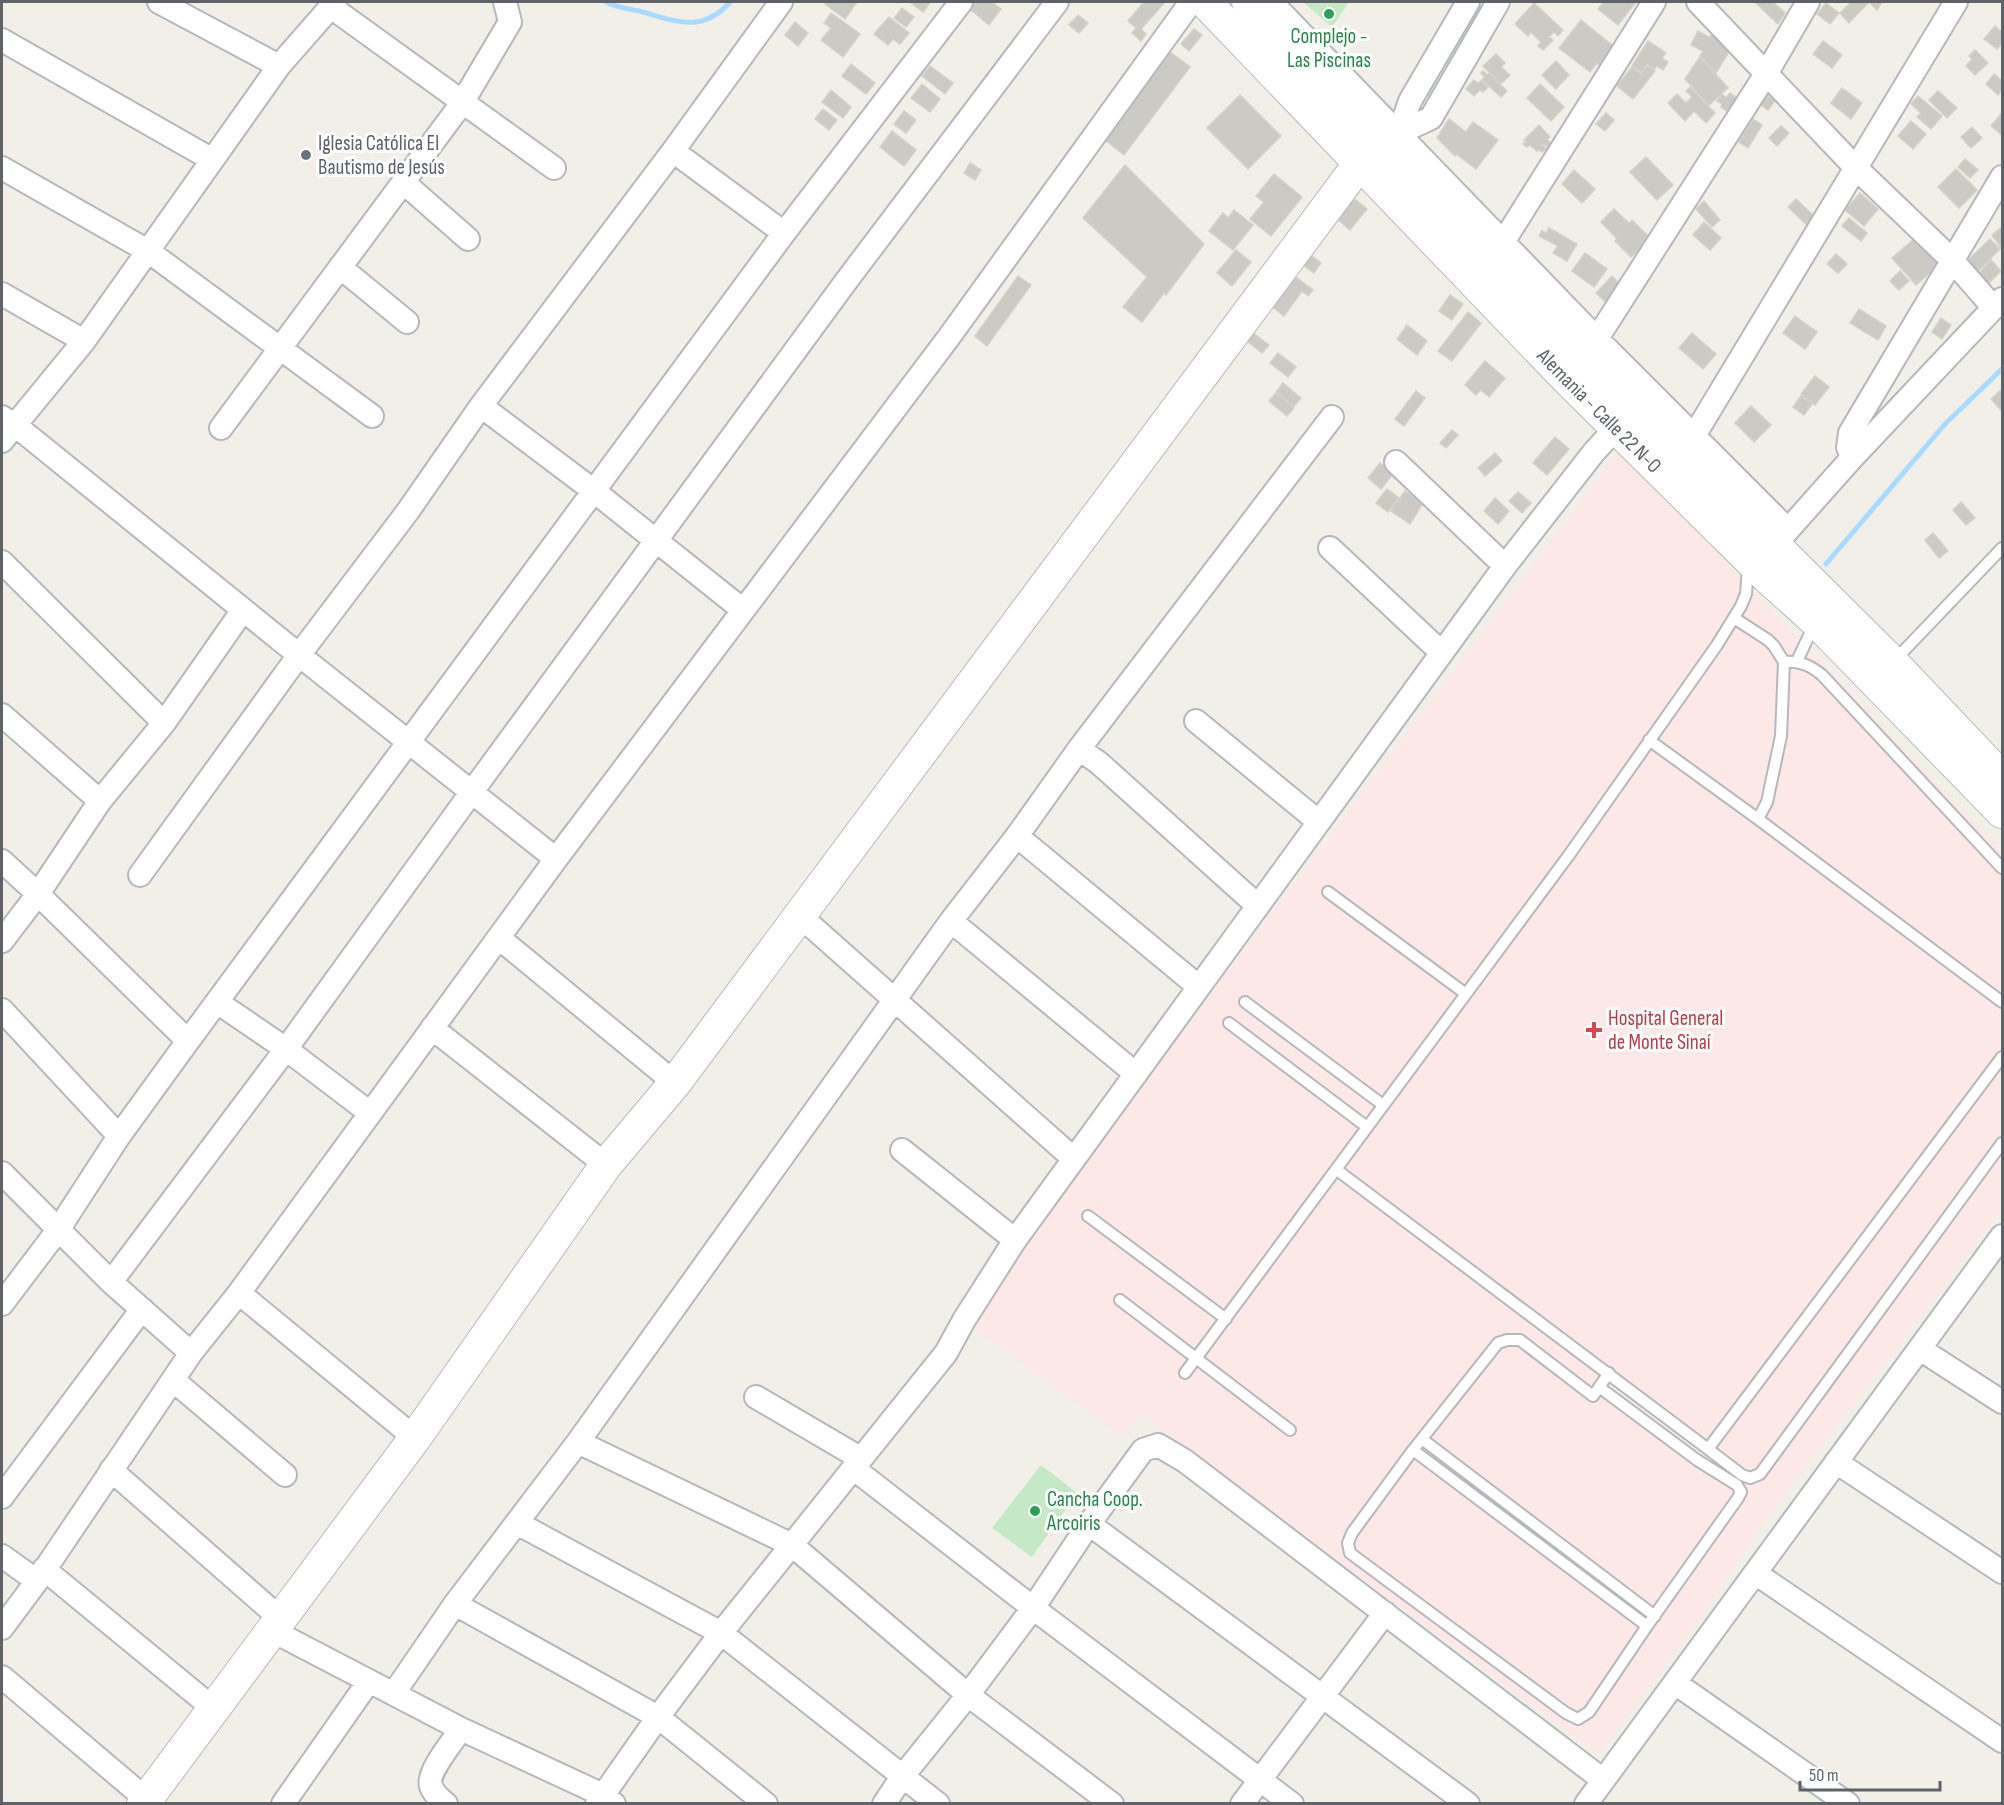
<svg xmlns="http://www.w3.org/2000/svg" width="2004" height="1805" font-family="'Sofia Sans Condensed',sans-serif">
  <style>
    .medical { fill: #fce8e6 }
    .green { fill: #c5e8c5 }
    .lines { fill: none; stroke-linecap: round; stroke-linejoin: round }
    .stream { stroke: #aadaff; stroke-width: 5 }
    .building { fill: #cccac5; stroke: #d6d1c6; stroke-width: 1.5 }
    .lane-casing { stroke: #b5b8bc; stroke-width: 14 }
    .street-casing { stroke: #b5b8bc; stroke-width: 26 }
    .secondary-casing { stroke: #b6babf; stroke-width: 34 }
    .lane { stroke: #fff; stroke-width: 10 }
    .street { stroke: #fff; stroke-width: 22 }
    .secondary { stroke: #fff; stroke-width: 32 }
    .leisure-dot { fill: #2e9e5b; stroke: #fff; stroke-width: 2 }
    .worship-dot { fill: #6b7280; stroke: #fff; stroke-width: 2 }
    .health-dot { fill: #e0444e; stroke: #fff; stroke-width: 2 }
    .labels { text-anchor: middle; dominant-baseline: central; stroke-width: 6; stroke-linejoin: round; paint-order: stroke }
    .leisure-label { font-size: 21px; fill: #27864d; stroke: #fff }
    .worship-label { font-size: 21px; fill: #5b616d; stroke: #fff; text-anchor: start }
    .street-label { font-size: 21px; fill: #5f6368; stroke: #fff }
    .health-label { font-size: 21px; fill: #be3a42; stroke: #fff; text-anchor: start }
  </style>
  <rect width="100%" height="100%" fill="#f1efe8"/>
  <path class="medical" d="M1619 451 2002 851V1208L1765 1520 1699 1619 1598 1754 1141 1414 1122 1436 975 1329 989 1297 1009 1264Z"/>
  <path class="green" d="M1303 2H1349L1332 27Z
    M1041 1465 1077 1493 1032 1557 992 1528Z"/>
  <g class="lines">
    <path class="stream" d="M606 2C617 8 631 9 643 12 678 22 703 33 730 2
      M1826 564 1945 424 2002 369"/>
  </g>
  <path class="building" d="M827 2H854L856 3 845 19 825 4Z
    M910 2H931L923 12Z
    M969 2H991L1001 9 989 25 966 6Z
    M1144 2H1165L1141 29 1146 34 1141 41 1132 33 1136 28 1128 21Z
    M1604 2H1636L1618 25 1598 9Z
    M1755 2H1773L1785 13 1778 24Z
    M1851 2H1882L1877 10 1869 2 1849 23 1840 13Z
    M1534 3 1563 30 1558 36 1554 32 1549 37 1553 40 1543 50 1538 46 1541 42 1531 32 1528 36 1515 24Z
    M1826 3 1839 13 1830 24 1817 14Z
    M902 8 914 17 906 27 894 18Z
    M831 13 860 34 843 57 821 40 831 28 824 23Z
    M1078 15 1088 23 1079 33 1069 25Z
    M889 17 909 33 900 44 893 39 888 45 874 34Z
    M1581 20 1613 46 1607 54 1610 57 1602 68 1597 63 1590 72 1559 48Z
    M795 22 808 33 798 46 785 35Z
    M1995 26 2002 32V43L1997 49 1984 39Z
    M1194 29 1202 35 1189 51 1181 44Z
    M1698 31 1709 37 1716 31 1731 48 1716 73 1700 56 1703 51 1691 45Z
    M1648 41 1666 53 1662 58 1668 62 1663 70 1657 66 1654 69 1647 64 1641 72 1632 66Z
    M1823 41 1842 55 1832 68 1813 54Z
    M1975 50 1988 63 1975 75 1966 66 1972 59 1969 56Z
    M1170 52 1190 67 1124 155 1104 139Z
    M1496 54 1505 63 1501 67 1510 75 1501 84 1483 66Z
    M1700 57 1728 88 1709 105 1685 79Z
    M1556 61 1569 75 1556 89 1542 75Z
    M851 64 875 83 866 94 842 76Z
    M930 66 953 83 945 94 922 76Z
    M1647 66 1655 71 1633 99 1617 86 1632 67 1641 74Z
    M1483 71 1487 75 1489 73 1507 91 1501 97 1482 80 1485 77 1481 73Z
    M1994 74 2002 81V90L1998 95 1986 84Z
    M1474 80 1478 83 1481 81 1488 87 1483 92 1480 90 1474 96 1466 89Z
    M922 84 940 99 930 112 911 98Z
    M1540 84 1564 107 1551 121 1527 98Z
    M1690 87 1715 113 1706 123 1694 111 1685 121 1668 103 1677 94 1686 103 1692 97 1686 91Z
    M1842 88 1862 103 1851 119 1831 103Z
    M831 90 851 107 843 118 822 102Z
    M1938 91 1957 108 1947 118 1929 100Z
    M1730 93 1738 99 1728 112 1721 107 1722 104 1717 101 1722 94 1726 98Z
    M1240 95 1281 136 1248 169 1207 128Z
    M1766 95 1775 101 1768 110 1760 104Z
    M1918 96 1942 116 1931 129 1917 117 1921 113 1911 104Z
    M823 109 837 120 829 130 815 119Z
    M904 111 916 120 906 133 894 124Z
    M1606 113 1614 120 1605 131 1596 124Z
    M2002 113V135L1991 126Z
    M1449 119 1466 132 1473 122 1498 140 1476 169 1456 154 1455 156 1437 138Z
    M1753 119 1762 125 1748 148 1739 142Z
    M1911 121 1926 134 1913 149 1898 136Z
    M1539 125 1550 137 1547 139 1551 143 1547 147 1544 144 1542 145 1546 149 1542 152 1539 150 1537 151 1530 145 1527 147 1523 144 1526 141 1524 140Z
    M1781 126 1789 133 1777 146 1769 138Z
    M1972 127 1982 138 1971 148 1961 137Z
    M892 131 916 150 904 166 880 147Z
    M1646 157 1673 185 1657 200 1630 172Z
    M1965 159 1978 170 1970 178 1958 167Z
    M970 163 981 170 975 180 964 173Z
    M1125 165 1204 244 1166 295 1164 293 1142 322 1123 307 1147 277 1083 218Z
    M1956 169 1977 190 1959 208 1938 187Z
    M1574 170 1595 189 1582 203 1562 184Z
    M1274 174 1302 197 1271 236 1250 219 1264 202 1256 196Z
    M1860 193 1878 209 1864 226 1845 210Z
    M1351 196 1367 209 1350 230 1334 216Z
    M1796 199 1814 216 1809 227 1788 207Z
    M1704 201 1720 220 1712 227 1696 209Z
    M1614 209 1629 223 1632 220 1650 238 1631 257 1615 241 1617 239 1601 222Z
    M1234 210 1253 225 1233 250 1209 231 1223 213 1228 218Z
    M1849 218 1867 233 1861 241 1842 226Z
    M1704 222 1721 238 1710 250 1693 235Z
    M2002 227V249L1992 235Z
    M1549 228 1577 244 1567 261 1553 253 1558 246 1539 236 1542 231 1546 233Z
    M1916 237 1940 264 1916 285 1892 258Z
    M1990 239 2000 249 1976 273 1966 262Z
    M1236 250 1251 262 1232 286 1217 273Z
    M1585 253 1607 269 1594 287 1572 271Z
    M1836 254 1847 264 1838 273 1827 264Z
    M1311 255 1321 263 1314 273 1303 265Z
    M1991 260 2001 271 1988 284 1978 274Z
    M1900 271 1909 281 1899 290 1890 281Z
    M1289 272 1313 290 1308 296 1302 291 1284 316 1266 302Z
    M1018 276 1031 285 987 346 975 336Z
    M1612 276 1624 289 1613 309 1596 293Z
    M1450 295 1463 304 1452 320 1439 311Z
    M1859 309 1886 326 1878 340 1850 323Z
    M1468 312 1481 323 1452 361 1438 351Z
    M1795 316 1817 332 1805 349 1783 333Z
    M1941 318 1951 325 1942 339 1932 332Z
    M1407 325 1427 341 1417 355 1397 339Z
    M1252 332 1269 345 1262 353 1246 340Z
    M1692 333 1716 354 1703 369 1679 348Z
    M1278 353 1296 367 1288 377 1270 363Z
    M1485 361 1505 378 1489 397 1481 390 1476 395 1465 385Z
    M1815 376 1829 387 1815 405 1801 394Z
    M1283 383 1301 398 1294 406 1276 392Z
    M2002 389V411L1991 399Z
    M1416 391 1425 398 1404 426 1395 419Z
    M1276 393 1294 408 1287 416 1269 401Z
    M1801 396 1812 404 1804 415 1793 407Z
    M1751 406 1771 425 1754 442 1735 423Z
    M1452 430 1458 435 1446 448 1440 443Z
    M1555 437 1569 449 1547 475 1533 463Z
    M1495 453 1502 461 1485 476 1478 468Z
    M1380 463 1393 474 1381 489 1368 478Z
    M1387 489 1399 498 1388 512 1376 503Z
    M1405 491 1423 503 1410 524 1391 511Z
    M1518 492 1531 503 1522 513 1509 501Z
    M1495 498 1509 511 1498 524 1484 511Z
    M1961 502 1975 518 1966 525 1953 510Z
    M1933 533 1948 551 1939 558 1925 540Z"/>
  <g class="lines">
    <defs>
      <path id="lane" d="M1734 618 1768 640 1774 646 1784 662 1781 736 1767 802 1758 819
        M1895 660 2002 548
        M1797 661 1815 623
        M1784 662C1800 661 1810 665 1822 675L2002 868
        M1649 740 1758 819 2002 1002
        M1328 892 1466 994
        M1245 1002 1383 1105
        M1229 1023 1367 1127
        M1337 1170 1708 1449 1742 1475 1750 1478 1760 1474 2002 1143
        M1088 1216 1226 1319
        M1120 1300 1290 1430
        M1185 1373 1569 855 1717 645 1741 606 1746 594 1748 568
        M1599 1387 1697 1460 1737 1485 1741 1492 1738 1498 1647 1626 1589 1712 1578 1719 1566 1713 1350 1553 1348 1543 1352 1533 1413 1450 1498 1343 1507 1340H1520L1593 1396 1609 1373
        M1422 1439 1655 1616
        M1708 1449 2002 1057
        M1413 1450 1647 1626"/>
      <path id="street" d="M159 2 279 66
        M1271 2 1597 339 1788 530
        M1698 2 1856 168 1952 260 1993 307
        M331 7 554 168
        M2 40 211 159
        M1399 133 1410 101 1468 2
        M1388 143 1399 133 1431 118 1498 2
        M673 151 784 233
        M2 168 148 251 372 416
        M403 182 468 239
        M1495 255 1654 2
        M340 267 407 322
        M2 294 84 341
        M1589 351 1766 74 1808 2
        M481 406 594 491 743 610
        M2 417 15 425 299 655 556 859
        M221 428 462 103 510 22 505 2
        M2 441 84 341 279 66 335 2
        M1686 449 1956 2
        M1852 458 1848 447 1850 433 2002 177
        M1396 462 1505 566
        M1779 540 1852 458 2002 299
        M1330 548 1442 653
        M2 562 164 723
        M2 715 100 801
        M1196 721 1319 822
        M1079 749 1099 763 1258 906
        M1017 836 1199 987
        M2 861 38 894 188 1041
        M140 875 299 655 408 511 481 406 673 151 781 2
        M799 915 1074 1159
        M951 921 1136 1074
        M499 938 675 1083
        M2 941 38 894 100 801 164 723 243 610
        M217 1002 286 1049 370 1113
        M2 1010 119 1136
        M432 1028 606 1165
        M902 1150 1015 1240
        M2 1173 111 1282 191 1353
        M111 1282 286 1049 471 793 847 280 1057 2
        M239 1293 415 1438
        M2 1304 58 1230 119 1136 188 1041 784 233 961 2
        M1920 1349 2002 1402
        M173 1380 285 1475
        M756 1397 860 1458
        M578 1442 792 1545 968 1695 1112 1804
        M1836 1462 2002 1572
        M853 1468 1033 1608 1292 1804
        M111 1470 281 1619
        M2 1497 142 1309
        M517 1523 721 1633 938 1804
        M1089 1524 1468 1804
        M2 1556 37 1581
        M44 1569 214 1709
        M1755 1573 2002 1741
        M455 1604 658 1717 766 1804
        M2 1628 37 1581 191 1353 239 1293 556 859 949 337 1191 2
        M273 1631 461 1729 603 1795 614 1804
        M2 1677 146 1799
        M1675 1683 1848 1804
        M394 1693 455 1604 578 1442 951 921 1017 836 1079 749 1332 417
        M283 1804 369 1681
        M446 1804C440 1799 433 1793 431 1786 426 1773 454 1740 461 1729
        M597 1804 658 1717 721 1633 946 1353 964 1320 1015 1240 1505 566 1594 452 1616 428
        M884 1804 902 1777 968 1695 1033 1608 1089 1524 1143 1450 1158 1445 1185 1461 1603 1780
        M1242 1804 1385 1613
        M1586 1804 2002 1236"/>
      <g id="secondary">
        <path id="s1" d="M1205 2 1567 379 1766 576 1816 621 2002 812"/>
        <path d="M1248 2 1427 188 1585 357 1892 662 2002 778"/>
        <path d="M143 1804 415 1438 606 1165 675 1083 1360 163 1386 146"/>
      </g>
    </defs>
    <use href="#lane" class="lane-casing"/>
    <use href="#street" class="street-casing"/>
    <use href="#secondary" class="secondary-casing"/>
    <use href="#lane" class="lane"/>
    <use href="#street" class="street"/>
    <use href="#secondary" class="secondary"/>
  </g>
  <g class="leisure-dot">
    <circle cx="1329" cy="14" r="6"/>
    <circle cx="1035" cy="1511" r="6"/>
  </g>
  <circle class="worship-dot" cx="306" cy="155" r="6"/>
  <path class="health-dot" d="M1591 1021h6v6h6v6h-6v6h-6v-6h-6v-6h6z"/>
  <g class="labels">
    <g class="leisure-label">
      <text x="1329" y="36">Complejo -<tspan x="1329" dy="24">Las Piscinas</tspan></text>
      <text x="1047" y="1499" text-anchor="start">Cancha Coop.<tspan x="1047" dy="24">Arcoiris</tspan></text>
    </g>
    <g class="worship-label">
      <text x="318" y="143">Iglesia Católica El<tspan x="318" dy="24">Bautismo de Jesús</tspan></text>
    </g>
    <g class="street-label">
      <text stroke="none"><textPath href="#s1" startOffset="568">Alemania - Calle 22 N-O</textPath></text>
    </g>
    <g class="health-label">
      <text x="1608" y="1018">Hospital General<tspan x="1608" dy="24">de Monte Sinaí</tspan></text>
    </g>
  </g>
  <rect width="2004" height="1805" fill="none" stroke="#5f6368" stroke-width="6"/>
  <path d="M1800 1781v9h140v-9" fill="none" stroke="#5f6368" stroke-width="3"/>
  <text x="1809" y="1781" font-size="18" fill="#5f6368" stroke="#ffffff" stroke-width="4.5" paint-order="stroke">50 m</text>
</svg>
